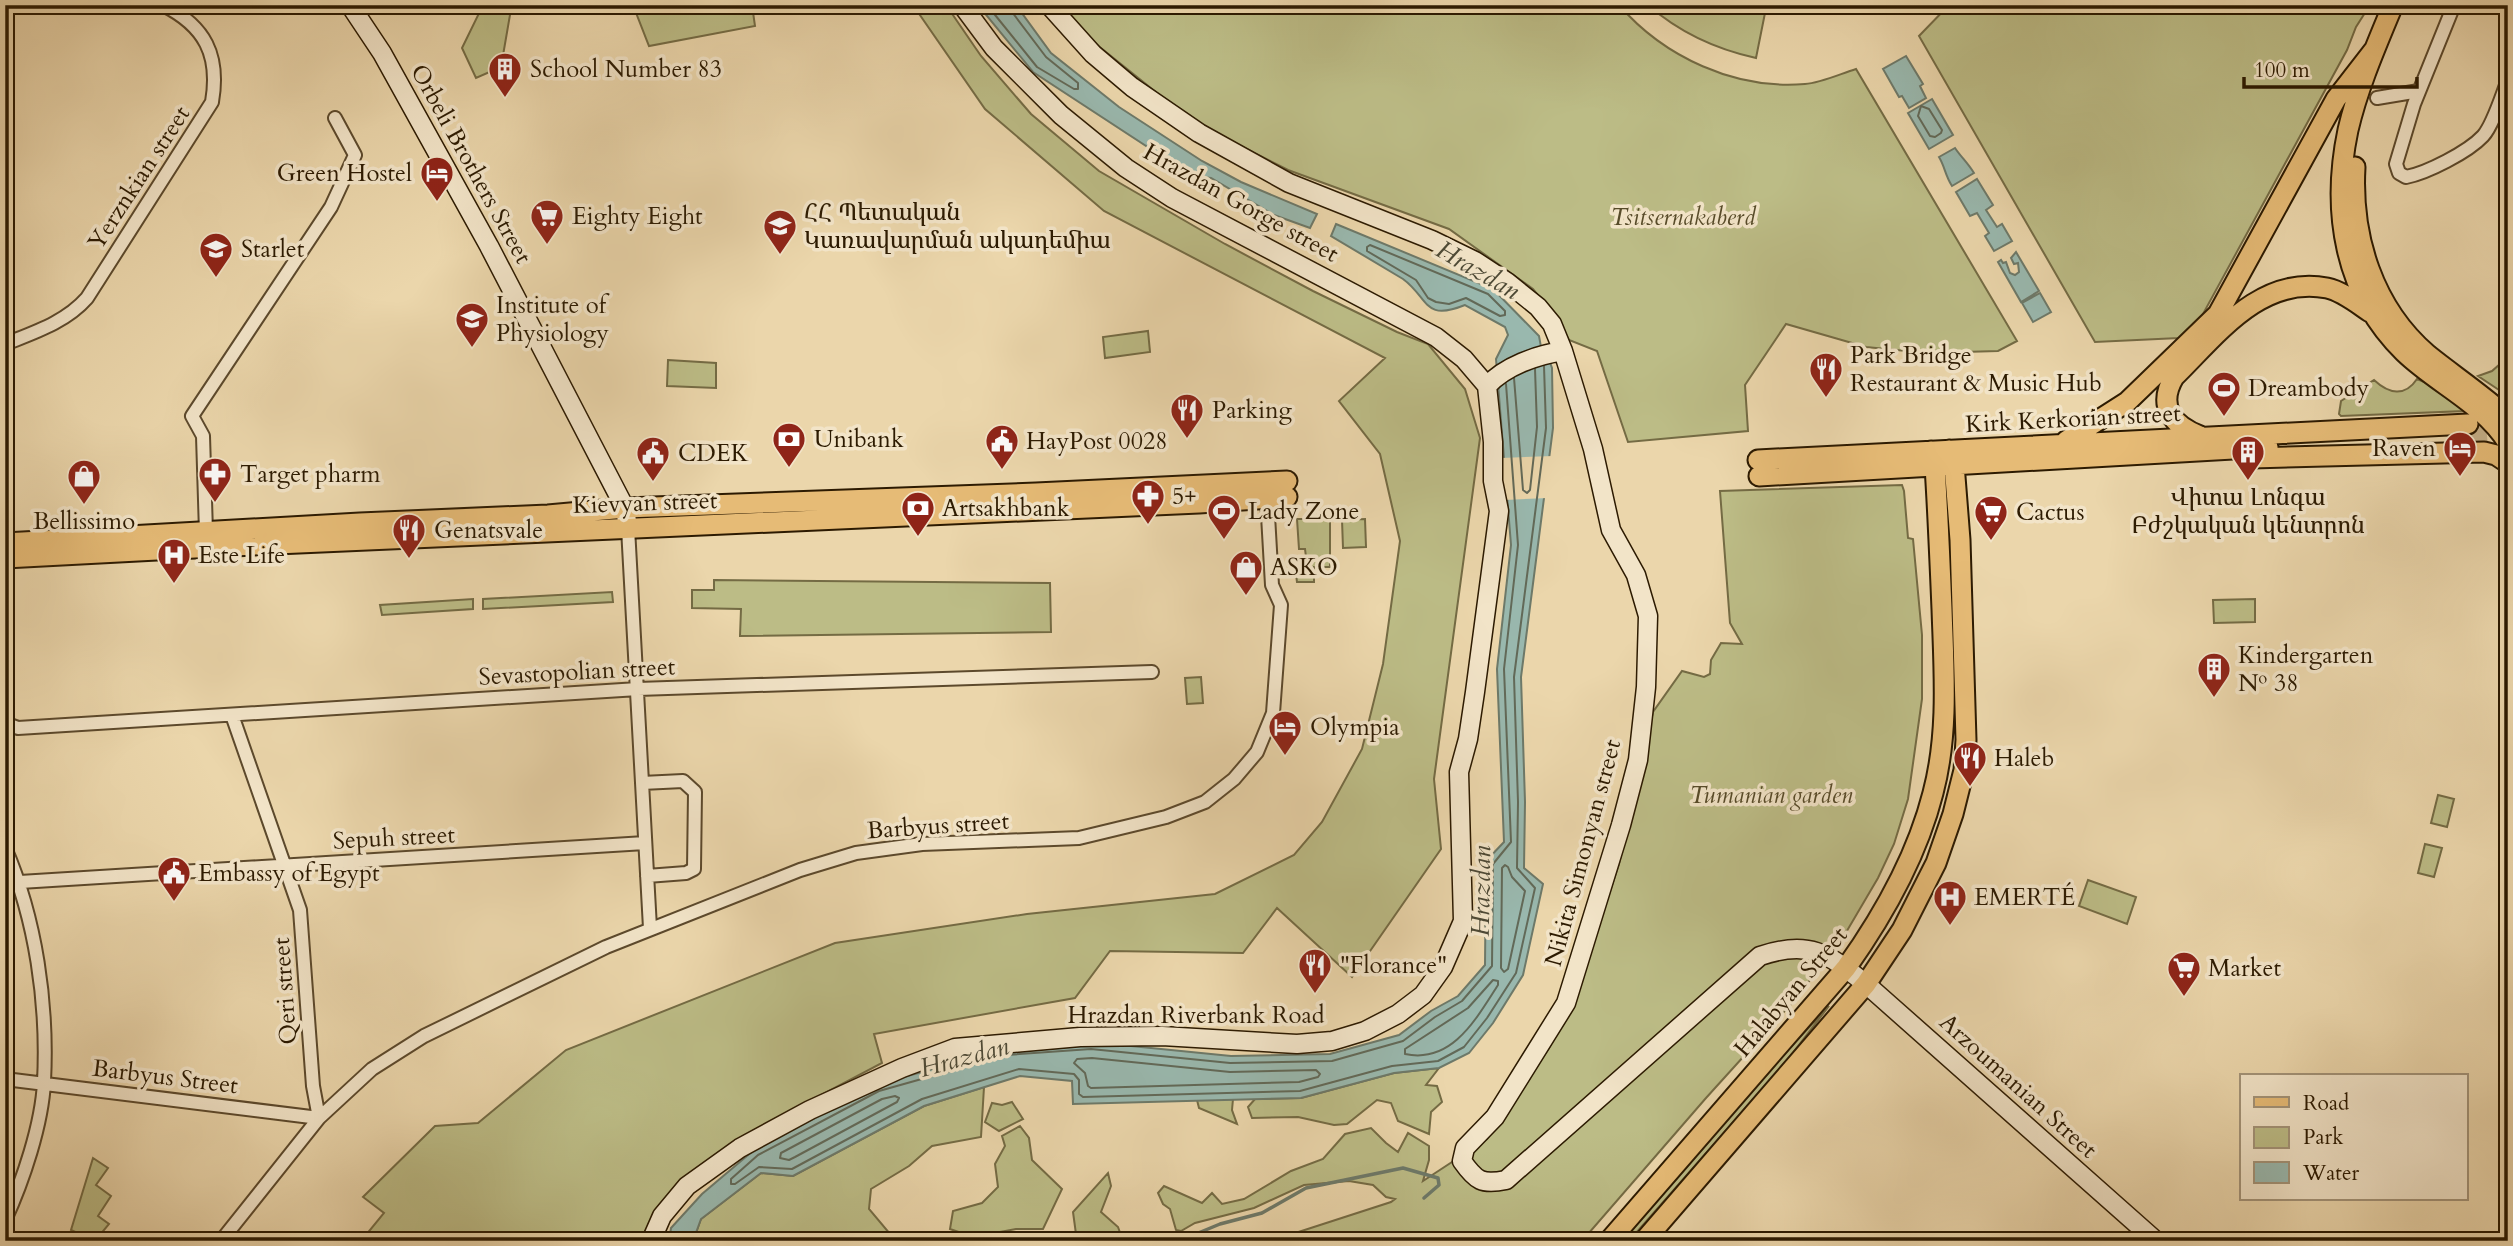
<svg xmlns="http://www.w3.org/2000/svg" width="2513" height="1246" font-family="Cardo,'Noto Serif Armenian',serif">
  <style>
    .green { fill: #bcbc86; stroke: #746b44; stroke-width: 2 }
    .water { fill: #99b8ae; stroke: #6d7969; stroke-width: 2 }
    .pier { fill: #ebd6ab }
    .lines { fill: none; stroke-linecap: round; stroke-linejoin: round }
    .shore { stroke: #626958; stroke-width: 2 }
    .stream { stroke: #6d7969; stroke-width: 3.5 }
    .primary-tunnel { stroke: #c5b089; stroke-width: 19; stroke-dasharray: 19 10; stroke-linecap: butt }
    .street-casing { stroke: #5c492c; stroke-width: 16 }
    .secondary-casing { stroke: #2c1a01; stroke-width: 21 }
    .primary-casing { stroke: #2c1a01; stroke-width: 23 }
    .street { stroke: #f2e4c8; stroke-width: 12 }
    .secondary { stroke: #f2e4c8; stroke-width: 18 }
    .primary { stroke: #e6bb76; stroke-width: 19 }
    .labels { text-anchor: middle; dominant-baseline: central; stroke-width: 7; stroke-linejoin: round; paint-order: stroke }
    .poi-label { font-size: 24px; fill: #2c1a01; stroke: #f2e4c8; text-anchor: start }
    .street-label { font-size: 24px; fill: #2c1a01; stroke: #f2e4c8 }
    .park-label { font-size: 24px; font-style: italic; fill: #574b29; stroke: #f2e4c8 }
    .water-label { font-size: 26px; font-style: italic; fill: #4d4935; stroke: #f2e4c8 }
  </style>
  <rect width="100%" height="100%" fill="#ebd6ab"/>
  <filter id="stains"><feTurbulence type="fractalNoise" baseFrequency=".00286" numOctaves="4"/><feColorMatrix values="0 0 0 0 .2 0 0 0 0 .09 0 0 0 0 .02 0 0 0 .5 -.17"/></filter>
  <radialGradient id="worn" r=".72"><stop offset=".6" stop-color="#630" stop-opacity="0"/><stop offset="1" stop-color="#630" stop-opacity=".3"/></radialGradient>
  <path class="green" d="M483 5 511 9 501 67 476 78 462 48Z
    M633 5H752L755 26 649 46Z
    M913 5H946L981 56 1031 114 1099 171 1225 244 1313 291 1397 332 1428 344 1465 389 1480 438 1434 779 1441 849 1352 977 1277 908 1243 953 1110 951 1075 998 874 1034 882 1063 743 1136 678 1186 657 1241H361L384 1213 363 1197 435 1126 478 1123 566 1050 835 943 1027 914 1215 894 1294 855 1322 822 1362 749 1383 664 1400 541 1380 454 1339 401 1385 358 1104 211 985 109Z
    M1054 5H1619C1664 57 1735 90 1805 84 1821 83 1840 74 1856 69L2017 341 1998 351 1927 353 1866 347 1786 324 1745 385 1748 431 1628 442 1597 351 1569 340 1555 316 1533 289 1449 229 1288 170 1192 121 1061 16Z
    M1648 5H1735L1765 13 1756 58C1715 49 1680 33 1648 5Z
    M1949 5H2370L2356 27 2347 50 2203 314 2179 338 2095 342 1919 36Z
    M1148 331 1150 352 1105 358 1103 337Z
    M2508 357V396L2478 376 2492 371Z
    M668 360 716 363V388L667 386Z
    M2417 379 2429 384 2465 411 2341 416 2339 414 2341 401 2374 380C2389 394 2405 397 2417 379Z
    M1902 485 1904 491 1908 538 1913 539 1922 635V699L1908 799 1894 844 1878 878 1841 941 1791 1004 1706 1098 1582 1241H1258L1283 1237 1391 1202 1395 1199 1386 1197 1373 1185 1349 1181 1304 1185 1254 1208 1195 1223 1181 1231 1176 1230 1170 1209 1163 1204 1158 1193 1164 1186 1202 1203 1212 1193 1222 1204 1244 1199 1291 1171 1323 1159 1345 1134 1371 1128 1386 1143 1398 1152 1408 1133 1429 1146V1160L1423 1181 1487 1139 1549 1048 1574 999 1619 864 1653 712 1682 671 1704 677 1710 674 1711 660 1721 643 1742 644 1730 623 1720 491Z
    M1297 519H1330V567H1314V582H1297L1295 567 1307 565 1305 549H1299Z
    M1365 519 1366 547 1343 548 1342 520Z
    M714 580 1050 583 1051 632 740 636 741 609 692 608V590H714Z
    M612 592 613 602 483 609V599Z
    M473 599V609L382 615 380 605Z
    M2255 599V622L2214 623 2213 600Z
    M1201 677 1203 703 1187 704 1185 678Z
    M2438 795 2454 799 2447 827 2431 823Z
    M2425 844 2442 848 2434 877 2418 873Z
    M2088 880 2136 897 2127 924 2079 906Z
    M1829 1006 1785 1063 1629 1241H1621L1715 1128Z
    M1439 1068 1426 1085 1437 1086 1442 1102 1431 1112 1429 1134 1398 1121 1391 1103 1377 1100 1347 1124 1334 1125 1298 1117 1252 1118 1248 1107 1255 1099 1301 1098 1394 1073Z
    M984 1087 981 1137 932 1146 909 1166 871 1189 869 1209 896 1241H693L701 1219 761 1173 793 1176 924 1106Z
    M1233 1099 1232 1110 1237 1124 1199 1108 1197 1100Z
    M1012 1102 1023 1119 999 1131 985 1122 992 1103 1002 1105Z
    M1020 1126 1029 1138 1032 1160 1062 1189 1043 1229H1016L973 1237 950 1229 953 1211 982 1203 998 1187 995 1164 1005 1146 1002 1136Z
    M93 1158 108 1168 96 1185 111 1196 98 1216 109 1224 95 1241 71 1230Z
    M1108 1173 1111 1186 1101 1212 1118 1227 1123 1241 1076 1234 1073 1212Z"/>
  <path class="water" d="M978 5H1016L1051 53 1119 107 1202 161 1241 182 1317 214 1310 228 1274 215 1211 178 1192 176 1033 72Z
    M1906 56 1923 84 1920 86 1926 98 1909 108 1902 96 1899 97 1883 69Z
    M1932 99 1953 135 1929 149 1908 113Z
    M1955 148C1961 157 1967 162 1974 173L1952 186C1945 175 1945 167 1939 157Z
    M1977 179 1993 205 1986 210 1997 227 2002 224 2012 241 1994 251 1985 236 1989 233 1977 213 1970 216 1956 192Z
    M1336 224 1493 289 1539 336 1541 347 1547 354 1552 368 1553 428 1521 677 1525 802 1524 868 1543 884 1523 975 1493 1023 1469 1053 1439 1068 1394 1073 1301 1098 1073 1104 1072 1081 1020 1076 924 1106 793 1176 761 1173 701 1219 693 1241H669L671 1228 702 1194 754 1150 876 1085 1006 1048 1091 1042 1231 1056 1330 1054 1399 1035 1431 1011 1458 996 1485 965 1486 861 1504 842 1497 669 1511 545 1496 359 1508 335 1505 327 1465 305C1423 322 1429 298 1403 279L1331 236Z
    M2016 252 2039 291 2021 302 1998 262 2001 260 2003 263 2006 262 2010 273 2015 275 2019 272 2018 263 2014 264 2011 258Z
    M2040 293 2051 312 2033 322 2022 303Z"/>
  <path class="pier" d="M1553 456 1548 498 1504 500 1501 458Z"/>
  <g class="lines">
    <path class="shore" d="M987 5 1037 67 1074 89H1078V83L1046 57 1012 12 1011 5
      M1921 106 1929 109 1942 130 1941 133 1935 137 1930 136 1918 116Z
      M1370 245 1488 294 1505 311V315L1500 316 1466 298 1449 304 1436 302 1428 298 1416 280 1367 251V247Z
      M1514 378 1523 490 1527 493 1530 490 1537 427 1535 369
      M1506 384 1518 545 1504 669 1511 842 1493 864 1492 966 1462 1001 1435 1017 1403 1041 1332 1061 1230 1063 1091 1049 1007 1055 879 1091 758 1155 731 1179V1184H735L759 1167 792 1169 922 1099 1019 1069 1074 1074 1079 1080V1094L1083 1097 1300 1091 1392 1066 1438 1061 1464 1047 1487 1018 1516 973 1535 888 1517 868 1518 802 1514 677 1546 428 1544 366
      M1505 865 1508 867 1512 877 1525 891 1508 969 1504 972 1501 968 1502 868Z
      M1493 980 1498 981V985C1476 1019 1452 1064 1405 1054V1049L1468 1008Z
      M1092 1058 1230 1072 1316 1070 1320 1074 1318 1077 1299 1082 1091 1088 1088 1086 1085 1073 1074 1063 1077 1059Z
      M895 1096 899 1098 897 1102 795 1157 789 1160 780 1158 781 1153 882 1099Z"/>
    <path class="stream" d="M988 1241 1003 1234 1166 1241
      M1179 1241 1220 1224 1262 1213 1306 1188 1403 1168 1438 1178 1439 1185 1424 1198"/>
    <path class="primary-tunnel" d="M2468 436 2508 433"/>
    <defs>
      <path id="street" d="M2454 5 2414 104 2396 164 2399 173 2406 177C2427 173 2468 152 2483 136 2493 125 2502 95 2508 80
        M2377 98 2419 91
        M5 344C35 332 66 322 87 298L212 102C220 55 205 26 163 5
        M628 528 650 928
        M206 532 203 436 192 416 331 207 355 155 335 118
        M232 715 300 910 313 1086 319 1118
        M5 723 18 728 638 689 1152 672
        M642 783 683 781 695 792 694 869 686 873 647 876
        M5 848C36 919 48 1004 44 1082 42 1124 23 1181 5 1220
        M20 882 645 843
        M5 1079 319 1118
        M221 1241 319 1118 372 1069 424 1036 606 947 800 870 856 853 922 844 1079 838 1166 817 1205 802 1234 779 1257 752 1273 713 1281 605 1272 585 1267 498"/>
      <path id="secondary" d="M350 5 382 53 489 246 625 508 628 528
        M962 5 994 48 1061 115 1126 168 1172 198 1436 337 1464 359 1487 386
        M1049 5 1093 54 1132 87 1199 133 1289 183 1432 240 1475 261 1507 282 1538 307 1552 324 1563 351 1593 449 1611 530 1636 575 1648 616 1646 687 1638 760 1621 825 1566 1003 1495 1117 1465 1148 1462 1161C1476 1181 1482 1185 1506 1180L1760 956C1810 939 1828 954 1866 984L2156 1241
        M1487 386C1505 366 1537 355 1563 351
        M651 1241 662 1216 687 1186 740 1148 810 1110 902 1068 955 1048 1080 1037 1162 1036 1297 1044 1332 1041 1365 1031 1398 1014 1423 995 1443 967 1463 921 1459 772 1468 739 1475 692 1499 511 1493 481V442L1487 386"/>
      <path id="primary" d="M2393 5C2376 46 2358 87 2348 130 2331 211 2344 293 2404 352 2437 384 2483 403 2508 443
        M2355 167C2351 237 2373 308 2428 355 2454 376 2483 395 2508 418
        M2200 436C2172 425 2157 406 2174 377 2216 336 2260 275 2327 288 2342 291 2358 304 2370 312
        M2066 441 2127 402 2218 314 2336 99 2374 50
        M2252 458 2484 452 2496 455 2508 463
        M1758 460 2468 424
        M1759 476 2268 447
        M5 543 360 523 548 515 625 508 1036 493 1287 481
        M5 558 233 546 1199 503 1287 497
        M1609 1241 1846 968C1883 916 1917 856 1933 793 1949 733 1944 670 1942 609 1940 561 1938 513 1935 466L1937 460 1949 450
        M1644 1241 1866 984 1902 930 1936 863 1953 814 1964 770 1966 740 1960 540 1954 464 1946 457 1931 451"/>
    </defs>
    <use href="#street" class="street-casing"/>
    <use href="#secondary" class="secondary-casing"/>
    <use href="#primary" class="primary-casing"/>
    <use href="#street" class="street"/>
    <use href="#secondary" class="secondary"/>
    <use href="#primary" class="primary"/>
  </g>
  <defs>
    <symbol id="building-pin" viewBox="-11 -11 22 30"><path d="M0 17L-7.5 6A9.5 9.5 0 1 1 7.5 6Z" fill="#8f2418" stroke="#f2e4c8"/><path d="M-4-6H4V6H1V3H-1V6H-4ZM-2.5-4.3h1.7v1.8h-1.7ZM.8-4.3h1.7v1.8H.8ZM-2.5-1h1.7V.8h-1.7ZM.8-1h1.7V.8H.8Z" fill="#fff"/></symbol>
    <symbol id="hotel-pin" viewBox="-11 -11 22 30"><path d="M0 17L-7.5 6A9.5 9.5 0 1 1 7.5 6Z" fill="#8f2418" stroke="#f2e4c8"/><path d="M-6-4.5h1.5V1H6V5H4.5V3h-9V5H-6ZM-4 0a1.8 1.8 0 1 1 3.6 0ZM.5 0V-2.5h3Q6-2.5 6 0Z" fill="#fff"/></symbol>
    <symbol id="supermarket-pin" viewBox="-11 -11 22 30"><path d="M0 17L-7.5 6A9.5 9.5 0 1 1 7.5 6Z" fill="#8f2418" stroke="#f2e4c8"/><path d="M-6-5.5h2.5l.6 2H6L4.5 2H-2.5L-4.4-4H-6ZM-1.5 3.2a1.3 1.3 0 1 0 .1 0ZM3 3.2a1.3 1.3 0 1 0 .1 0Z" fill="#fff"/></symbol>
    <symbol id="university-pin" viewBox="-11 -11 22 30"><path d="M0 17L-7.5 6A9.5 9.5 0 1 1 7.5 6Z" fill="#8f2418" stroke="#f2e4c8"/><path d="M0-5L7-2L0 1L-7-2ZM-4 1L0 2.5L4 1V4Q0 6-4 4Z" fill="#fff"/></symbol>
    <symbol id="school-pin" viewBox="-11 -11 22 30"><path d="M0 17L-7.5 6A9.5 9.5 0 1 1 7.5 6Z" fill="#8f2418" stroke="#f2e4c8"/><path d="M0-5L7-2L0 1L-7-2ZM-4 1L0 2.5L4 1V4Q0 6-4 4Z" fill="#fff"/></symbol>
    <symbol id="restaurant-pin" viewBox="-11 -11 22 30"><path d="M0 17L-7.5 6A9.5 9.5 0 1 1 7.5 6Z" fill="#8f2418" stroke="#f2e4c8"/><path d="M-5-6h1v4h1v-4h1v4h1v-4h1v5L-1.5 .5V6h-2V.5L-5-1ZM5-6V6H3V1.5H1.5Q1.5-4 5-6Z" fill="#fff"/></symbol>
    <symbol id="stadium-pin" viewBox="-11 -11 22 30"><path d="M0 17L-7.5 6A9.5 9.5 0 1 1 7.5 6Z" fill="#8f2418" stroke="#f2e4c8"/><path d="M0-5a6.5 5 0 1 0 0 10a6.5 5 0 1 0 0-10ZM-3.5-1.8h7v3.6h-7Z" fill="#fff"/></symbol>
    <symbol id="bank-pin" viewBox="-11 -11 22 30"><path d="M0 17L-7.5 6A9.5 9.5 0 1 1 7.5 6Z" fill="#8f2418" stroke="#f2e4c8"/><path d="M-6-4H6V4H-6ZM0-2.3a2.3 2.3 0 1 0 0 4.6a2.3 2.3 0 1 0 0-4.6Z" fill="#fff"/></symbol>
    <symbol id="civic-pin" viewBox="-11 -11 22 30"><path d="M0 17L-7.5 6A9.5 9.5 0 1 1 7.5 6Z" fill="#8f2418" stroke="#f2e4c8"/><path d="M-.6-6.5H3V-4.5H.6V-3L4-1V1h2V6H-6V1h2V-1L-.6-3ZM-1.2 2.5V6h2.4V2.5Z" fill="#fff"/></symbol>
    <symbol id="pharmacy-pin" viewBox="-11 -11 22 30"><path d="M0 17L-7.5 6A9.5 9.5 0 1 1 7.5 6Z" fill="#8f2418" stroke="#f2e4c8"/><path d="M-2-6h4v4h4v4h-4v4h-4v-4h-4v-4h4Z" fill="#fff"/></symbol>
    <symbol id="shop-pin" viewBox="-11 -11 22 30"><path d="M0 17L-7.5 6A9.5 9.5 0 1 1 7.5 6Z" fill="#8f2418" stroke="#f2e4c8"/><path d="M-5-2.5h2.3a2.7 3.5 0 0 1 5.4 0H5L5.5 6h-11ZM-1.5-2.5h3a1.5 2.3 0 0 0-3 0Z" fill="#fff"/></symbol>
    <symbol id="hospital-pin" viewBox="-11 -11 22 30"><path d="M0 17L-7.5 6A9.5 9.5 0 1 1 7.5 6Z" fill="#8f2418" stroke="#f2e4c8"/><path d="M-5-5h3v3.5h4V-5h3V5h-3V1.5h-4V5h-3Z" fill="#fff"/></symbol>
  </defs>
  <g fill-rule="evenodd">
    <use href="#building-pin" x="486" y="50" width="38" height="52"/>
    <use href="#hotel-pin" x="418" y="154" width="38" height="52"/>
    <use href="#supermarket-pin" x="528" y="197" width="38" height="52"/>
    <use href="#university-pin" x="761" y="207" width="38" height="52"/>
    <use href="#school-pin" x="197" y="230" width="38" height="52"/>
    <use href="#university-pin" x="453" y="300" width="38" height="52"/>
    <use href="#restaurant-pin" x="1807" y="350" width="38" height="52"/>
    <use href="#stadium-pin" x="2205" y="369" width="38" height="52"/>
    <use href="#restaurant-pin" x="1168" y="391" width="38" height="52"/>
    <use href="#bank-pin" x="770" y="420" width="38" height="52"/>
    <use href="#civic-pin" x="983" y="422" width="38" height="52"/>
    <use href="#hotel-pin" x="2441" y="429" width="38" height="52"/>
    <use href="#building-pin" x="2229" y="433" width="38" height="52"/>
    <use href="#civic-pin" x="634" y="434" width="38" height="52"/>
    <use href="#pharmacy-pin" x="196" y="455" width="38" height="52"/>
    <use href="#shop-pin" x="65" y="457" width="38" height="52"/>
    <use href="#pharmacy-pin" x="1129" y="477" width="38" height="52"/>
    <use href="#bank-pin" x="899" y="489" width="38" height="52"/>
    <use href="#stadium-pin" x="1205" y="492" width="38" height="52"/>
    <use href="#supermarket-pin" x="1972" y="493" width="38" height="52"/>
    <use href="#restaurant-pin" x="390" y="511" width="38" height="52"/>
    <use href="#hospital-pin" x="155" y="536" width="38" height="52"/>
    <use href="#shop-pin" x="1227" y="548" width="38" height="52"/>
    <use href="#building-pin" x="2195" y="650" width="38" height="52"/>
    <use href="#hotel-pin" x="1266" y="708" width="38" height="52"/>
    <use href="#restaurant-pin" x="1951" y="739" width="38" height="52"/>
    <use href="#civic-pin" x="155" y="854" width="38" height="52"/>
    <use href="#hospital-pin" x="1931" y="878" width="38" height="52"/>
    <use href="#restaurant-pin" x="1296" y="946" width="38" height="52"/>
    <use href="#supermarket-pin" x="2165" y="949" width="38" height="52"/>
  </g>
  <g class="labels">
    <g class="poi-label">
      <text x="530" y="69">School Number 83</text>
      <text x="412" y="173" text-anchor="end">Green Hostel</text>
      <text x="804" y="212">ՀՀ Պետական<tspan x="804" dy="28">Կառավարման ակադեմիա</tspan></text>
      <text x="572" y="216">Eighty Eight</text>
      <text x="241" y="249">Starlet</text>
      <text x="496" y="305">Institute of<tspan x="496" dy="28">Physiology</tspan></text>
      <text x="1850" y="355">Park Bridge<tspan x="1850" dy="28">Restaurant &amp; Music Hub</tspan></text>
      <text x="2248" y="388">Dreambody</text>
      <text x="1212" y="410">Parking</text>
      <text x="814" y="439">Unibank</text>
      <text x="1026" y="441">HayPost 0028</text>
      <text x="2436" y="448" text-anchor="end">Raven</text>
      <text x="678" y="453">CDEK</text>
      <text x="240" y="474">Target pharm</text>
      <text x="1172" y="496">5+</text>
      <text x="2248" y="497" text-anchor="middle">Վիտա Լոնգա<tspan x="2248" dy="28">Բժշկական կենտրոն</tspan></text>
      <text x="942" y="508">Artsakhbank</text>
      <text x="1248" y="511">Lady Zone</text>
      <text x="2016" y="512">Cactus</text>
      <text x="84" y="521" text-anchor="middle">Bellissimo</text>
      <text x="434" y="530">Genatsvale</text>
      <text x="198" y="555">Este Life</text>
      <text x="1270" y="567">ASKO</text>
      <text x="2238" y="655">Kindergarten<tspan x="2238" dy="28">№ 38</tspan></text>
      <text x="1310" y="727">Olympia</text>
      <text x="1994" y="758">Haleb</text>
      <text x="198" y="873">Embassy of Egypt</text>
      <text x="1974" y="897">EMERTÉ</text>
      <text x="1340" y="965">"Florance"</text>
      <text x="2208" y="968">Market</text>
    </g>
    <g class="street-label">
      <text transform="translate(471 164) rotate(61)">Orbeli Brothers Street</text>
      <text transform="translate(139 178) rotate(-57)">Yerznkian street</text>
      <text transform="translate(1241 203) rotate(29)">Hrazdan Gorge street</text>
      <text transform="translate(2073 419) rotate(-3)">Kirk Kerkorian street</text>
      <text transform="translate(645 503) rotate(-2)">Kievyan street</text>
      <text transform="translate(577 672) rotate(-3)">Sevastopolian street</text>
      <text transform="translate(938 826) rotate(-4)">Barbyus street</text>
      <text transform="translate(394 838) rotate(-3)">Sepuh street</text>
      <text transform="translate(1583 853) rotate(-75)">Nikita Simonyan street</text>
      <text transform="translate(285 991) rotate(-94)">Qeri street</text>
      <text transform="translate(1791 992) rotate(-50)">Halabyan Street</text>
      <text x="1196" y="1015">Hrazdan Riverbank Road</text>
      <text transform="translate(165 1077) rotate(7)">Barbyus Street</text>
      <text transform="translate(2018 1086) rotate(42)">Arzoumanian Street</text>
    </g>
    <g class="park-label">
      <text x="1683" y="217">Tsitsernakaberd</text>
      <text x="1771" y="795">Tumanian garden</text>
    </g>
    <g class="water-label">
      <text transform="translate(1478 270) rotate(30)">Hrazdan</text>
      <text transform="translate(1481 891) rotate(-89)">Hrazdan</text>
      <text transform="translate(964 1057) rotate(-15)">Hrazdan</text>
    </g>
  </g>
  <rect width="2513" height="1246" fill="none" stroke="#ebd6ab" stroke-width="28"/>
  <rect x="7" y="7" width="2499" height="1232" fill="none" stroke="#2c1a01" stroke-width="3.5"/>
  <rect x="14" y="14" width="2485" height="1218" fill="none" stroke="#2c1a01" stroke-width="2"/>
  <rect x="2240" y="1074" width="228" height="126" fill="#f2e4c8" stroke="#a39378" stroke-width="2"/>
  <rect x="2254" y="1097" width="35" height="10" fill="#e6bb76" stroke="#a39378" stroke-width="2"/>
  <text x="2303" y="1110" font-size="21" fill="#2c1a01">Road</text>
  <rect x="2254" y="1127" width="35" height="21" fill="#bcbc86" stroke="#a39378" stroke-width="2"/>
  <text x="2303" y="1144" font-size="21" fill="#2c1a01">Park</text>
  <rect x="2254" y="1162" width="35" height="21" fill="#99b8ae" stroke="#a39378" stroke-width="2"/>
  <text x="2303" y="1180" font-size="21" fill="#2c1a01">Water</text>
  <path d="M2244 77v10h173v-10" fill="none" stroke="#2c1a01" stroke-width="3.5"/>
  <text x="2254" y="77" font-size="21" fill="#2c1a01" stroke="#f2e4c8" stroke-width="5" paint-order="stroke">100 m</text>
  <rect width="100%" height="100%" filter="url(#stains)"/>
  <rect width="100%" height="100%" fill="url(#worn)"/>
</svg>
